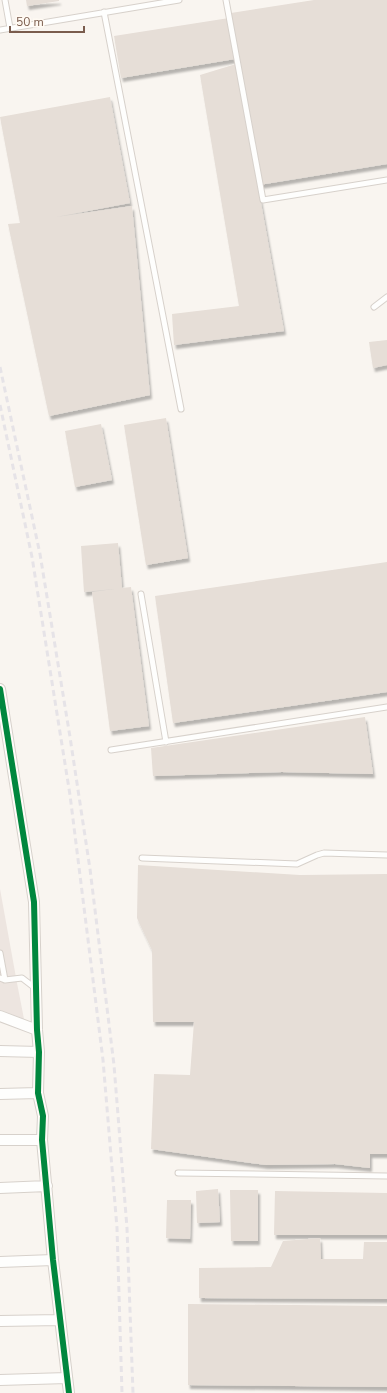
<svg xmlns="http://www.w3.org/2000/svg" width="387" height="1393" font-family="'Nunito Sans',sans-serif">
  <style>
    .industrial { fill: #ede5e0 }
    .building { fill: #e6ded7; filter: url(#shadow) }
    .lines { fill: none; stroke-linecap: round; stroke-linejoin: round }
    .lane-casing { stroke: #d7d1cb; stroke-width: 7 }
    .street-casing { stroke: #d7d1cb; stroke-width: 12 }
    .lane { stroke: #fefefd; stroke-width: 5 }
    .street { stroke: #fefefd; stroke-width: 10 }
    .rail { stroke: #e6e3e7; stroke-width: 3; stroke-dasharray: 6 4; stroke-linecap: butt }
    .cycleway-casing { stroke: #fffaf3; stroke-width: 8 }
    .cycleway { stroke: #00873e; stroke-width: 6 }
  </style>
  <defs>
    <filter id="shadow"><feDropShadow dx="2" dy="4" stdDeviation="1" flood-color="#0004"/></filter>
  </defs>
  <rect width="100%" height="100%" fill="#f9f5f0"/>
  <path class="industrial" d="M0 889 17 983 24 1019 0 1010Z"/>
  <path class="building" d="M26 0H59V1L27 6Z
    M314 0H387V164L259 185 231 13Z
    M229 18 235 59 121 78 114 36Z
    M236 64 284 331 174 345 172 314 239 306 200 75Z
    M110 97 130 203 56 217 132 206 150 395 49 416 8 224 20 223 0 117Z
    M387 340V365L373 368 369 342Z
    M166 418 188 558 146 565 124 425Z
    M101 424 112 480 75 487 65 431Z
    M118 543 122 588 131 587 149 726 110 731 92 592 114 589 84 592 81 546Z
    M387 562V692L173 723 155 596Z
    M365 717 373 774 282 772 153 776 151 748Z
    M138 865 300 875 387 874V1154H370V1168L335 1164 266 1165 151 1149 154 1074 190 1075 194 1022H153L152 950 137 918Z
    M218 1189 220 1222 197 1223 196 1191Z
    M230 1190H258V1241H231Z
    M275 1191 387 1193V1235H274Z
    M167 1200H191L190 1239 166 1238Z
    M320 1238 321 1259H363L364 1242H387V1299L199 1298V1268L271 1267 283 1241Z
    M188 1304 387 1306V1387L188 1385Z"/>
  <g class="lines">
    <defs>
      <path id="lane" d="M5 0 10 28
        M226 0 263 200 387 180
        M104 12 181 409
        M0 30 179 0
        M374 307 387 297
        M141 594 166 742
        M111 750 387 707
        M142 858 297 864 317 855 324 853 387 855
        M0 953 5 980
        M0 978 5 980 22 978 35 988
        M178 1173 387 1176"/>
      <path id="street" d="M0 689 34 902 37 1030 39 1052 38 1093 43 1116 42 1140 53 1260 69 1393
        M0 1016 37 1030
        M0 1051 39 1052
        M0 1094 38 1093
        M0 1140H42
        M0 1188 47 1186
        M0 1262 53 1260
        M0 1321 60 1320
        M0 1380 67 1378"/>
    </defs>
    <use href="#lane" class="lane-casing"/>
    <use href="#street" class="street-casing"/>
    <use href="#lane" class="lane"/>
    <use href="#street" class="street"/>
    <path class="rail" d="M0 367 40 554 70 737 90 869 114 1065 127 1228 133 1393
      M0 405 32 557 70 795 103 1060 117 1228 122 1393"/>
    <defs>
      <path id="cycleway" d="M0 689 34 902 37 1030 39 1052 38 1093 43 1116 42 1140 53 1260 69 1393"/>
    </defs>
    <use href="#cycleway" class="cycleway-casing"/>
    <use href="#cycleway" class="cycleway"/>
  </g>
  <path d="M10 26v6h74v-6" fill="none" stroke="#7a5c4d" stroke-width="2"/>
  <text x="16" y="26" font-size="12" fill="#7a5c4d" stroke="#fffaf3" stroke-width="3" paint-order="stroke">50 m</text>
</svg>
